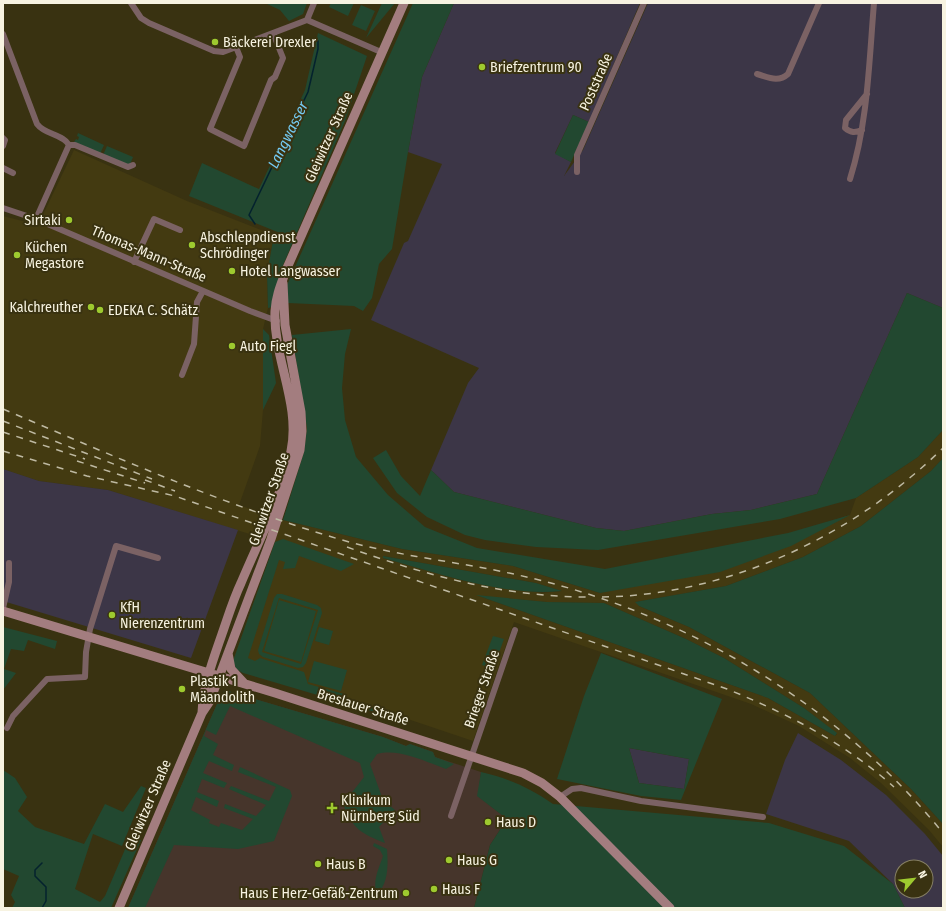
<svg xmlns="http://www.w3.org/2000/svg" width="946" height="911" font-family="'Fira Sans Condensed',sans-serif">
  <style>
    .built { fill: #433a11; fill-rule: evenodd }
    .industrial { fill: #3c3647; fill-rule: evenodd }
    .medical { fill: #46352b }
    .green { fill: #224830; fill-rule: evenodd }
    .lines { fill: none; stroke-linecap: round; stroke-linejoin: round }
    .stream { stroke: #04222e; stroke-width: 1.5 }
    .street { stroke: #7b6264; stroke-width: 6 }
    .secondary { stroke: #a37d7f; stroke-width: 9 }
    .rail { stroke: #beb9a2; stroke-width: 1.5; stroke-dasharray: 7 7; stroke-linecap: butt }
    .poi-dot { fill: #9eca2f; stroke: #393211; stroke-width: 1.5 }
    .labels { text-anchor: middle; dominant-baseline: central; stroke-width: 4; stroke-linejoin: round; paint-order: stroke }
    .poi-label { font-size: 14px; fill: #f7f3e1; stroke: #393211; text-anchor: start }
    .street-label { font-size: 14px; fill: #f7f3e1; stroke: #393211 }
    .water-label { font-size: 15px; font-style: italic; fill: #74caf2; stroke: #393211 }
  </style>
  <rect width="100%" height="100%" fill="#393211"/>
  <path class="built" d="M74 150 187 201 274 235 267 274 268 308 263 329V410L260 446 239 505 283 520 402 549 513 566 600 593 850 515 856 498 918 457 943 430V458L931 471 861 526 803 557 726 586 636 602 639 606 689 627 810 693 911 789 943 824V847L929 830 881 783 850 758 799 726 751 704 514 622 473 741 378 709 236 669 233 661 275 542 108 490 39 481 3 469V216L38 225ZM383 556 536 583 561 591 542 593 464 581 383 558ZM479 596 547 602 604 603 686 639 724 658 804 708 837 734 835 736 768 698Z"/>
  <path class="industrial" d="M454 3H640L589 122 573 115 555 153 571 162 564 176 583 150 648 3H943V308L907 293 817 494 751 510 712 514 624 531 596 528 454 492 431 470 468 383 479 368 371 320 404 243 408 241 442 164 408 152 422 77Z
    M3 469 39 481 108 490 238 530 191 658 3 601Z
    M798 733 841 760 886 795 925 834 943 856V908H905L893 884 849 841 766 814 785 760ZM902 867H926V891H902Z
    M629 748 689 759 684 789 639 783Z"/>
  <path class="medical" d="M225 690 383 737 406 746 410 744 433 752 435 757 481 772 478 796 507 819 490 845 474 908H128L220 697Z"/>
  <path class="green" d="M265 3H307L303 14 289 21 280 10Z
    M331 3H354L348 16 329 7Z
    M382 3H395L366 38Z
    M413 3H454L422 77 408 152 392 249 379 264 372 298 363 311 354 306 288 303 287 285Z
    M361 5 375 11 366 31 352 25Z
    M318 33 367 56 345 121 280 272 272 307 268 308 267 274 274 235 280 233 189 196 202 163 259 189 305 90Z
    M573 115 589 122 571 162 555 154Z
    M78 133 104 145 100 154 74 142 76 139 78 140 79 137 77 136Z
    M107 146 133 157 129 167 103 155Z
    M907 293 943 308V430L918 457 856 498 780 519 598 550 536 547 485 540 465 535 427 517 397 493 373 458 386 450 401 476 420 496 431 470 454 492 596 528 624 531 712 514 751 510 817 494Z
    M263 329 269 335 276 383 263 410Z
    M351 329 345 354 342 388 345 420 356 457 388 495 425 527 477 548 605 569 788 533 850 515 791 546 720 572 600 593 513 566 402 549 283 520 304 452 307 428 292 335Z
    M943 458V824L911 789 810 693 689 627 639 606 635 602 726 586 803 557 861 526 931 471Z
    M283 539 354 564 341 571 299 556 295 568 283 569 285 562 279 560 248 658 255 661 260 658 304 672 308 684 344 694V697L378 709 375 712 243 673 236 669 233 661 275 542Z
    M383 556 536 583 562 591C503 597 439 573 383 558Z
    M277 594H282L317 605 321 608 322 613 306 663 303 667 298 668 263 657 259 654 258 650 274 598ZM279 598 318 610 301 664 262 652Z
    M476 595 547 602 604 603 686 639 724 658 804 708 837 733 835 736 768 698Z
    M279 600 316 611 301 662 264 651Z
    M3 627 57 641 55 649 28 640 24 651 11 649 4 669 16 673 3 690Z
    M319 627 333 631 329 645 315 641Z
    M493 636 504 639 493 669 482 665Z
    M601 653 722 699 681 800 641 796 557 779 584 696ZM629 748 689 759 684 789 639 783Z
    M314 661 347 670 341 691 308 682Z
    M225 690 383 737 406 746 410 744 433 752 435 757 454 764 446 769C424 761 399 748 377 754L370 764 383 800 395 810 379 827 385 843C360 833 353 829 343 804L364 777 360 763 230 706 216 735 206 730 204 736 218 744 213 755 234 765 232 771 209 761 203 773 227 783 224 788 202 779 197 792 219 801 217 807 196 797 191 810 210 820 209 823 219 827 221 823 242 830 253 819 224 808 225 804 256 816 266 805 229 789 231 786 269 801 276 787 238 772 240 767 290 790 292 796 274 841 238 849 174 845 145 908H128L220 697Z
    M3 770 15 778 27 797 18 811 35 827 84 844 105 804 123 812 141 786 146 788 122 846 93 834 75 889 100 902 105 896 132 833 135 838 141 840 111 908H12L15 902 11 895 19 876 3 869Z
    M481 772C510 779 528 787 553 804L769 823 844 846 893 884 905 908H474L490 845 507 819 477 796Z
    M374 843 387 849C388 863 389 883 377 894 372 881 379 868 383 856L380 850 373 846Z"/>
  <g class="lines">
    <path class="stream" d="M255 224 249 215 308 92 318 49V41
      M42 908 46 901V887L35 876V870L42 863"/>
    <path class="street" d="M131 3 141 18 149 23 214 51 223 52 307 20 381 52
      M307 20 314 3
      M3 34 37 124C45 135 63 134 69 145L36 219
      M236 47 240 57 210 129 244 146 271 80 275 77 283 58 273 33
      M757 74C768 77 778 83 788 74L819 3
      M862 130C855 133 851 133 845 128L846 120 867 94
      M3 138 5 140 3 146
      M69 145H75L128 167 133 165
      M3 168 13 173
      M577 172V155L644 3
      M850 179C868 122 869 62 874 3
      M3 208 36 219 250 311 277 321
      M134 262 154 219 180 230
      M182 375 194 344 197 302 203 291
      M3 608 9 582V563
      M7 728 13 716 47 679 85 677 86 652 90 629 116 546 158 558
      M560 797 572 789 581 788 641 801 763 817
      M451 816 515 630"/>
    <path class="secondary" d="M3 611 275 693 523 773 542 783 560 797 670 908
      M228 653 231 669 244 683
      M202 713C203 686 213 660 222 634 228 617 233 600 241 583 259 540 282 497 291 451 301 404 273 358 275 311 276 294 282 282 287 268L404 3
      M119 908 202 713 210 701 271 539 300 450 302 431 301 412 285 325 283 283"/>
    <path class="rail" d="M3 409C111 455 219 503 332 537 393 556 456 561 518 575 681 611 837 702 943 833
      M3 421 152 479
      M3 432 85 459
      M3 451 87 476 175 496 727 689C788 714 845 743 894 787
      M77 461 145 483
      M145 480 175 491
      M347 547C425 575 504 597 588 597
      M602 597C729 595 853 536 943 448"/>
  </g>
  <g class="poi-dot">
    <circle cx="215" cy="42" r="4"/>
    <circle cx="482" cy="67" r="4"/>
    <circle cx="69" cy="220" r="4"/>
    <circle cx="192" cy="245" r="4"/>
    <circle cx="17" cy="255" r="4"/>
    <circle cx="232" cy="271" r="4"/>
    <circle cx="91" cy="307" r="4"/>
    <circle cx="100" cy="310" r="4"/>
    <circle cx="232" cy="346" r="4"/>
    <circle cx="112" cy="615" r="4"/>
    <circle cx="182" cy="689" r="4"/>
    <path d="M330 802h4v4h4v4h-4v4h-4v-4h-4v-4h4z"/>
    <circle cx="488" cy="822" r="4"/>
    <circle cx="449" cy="860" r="4"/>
    <circle cx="318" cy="864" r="4"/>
    <circle cx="434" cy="889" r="4"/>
    <circle cx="406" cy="893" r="4"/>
  </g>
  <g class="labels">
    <g class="poi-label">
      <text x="223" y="42">Bäckerei Drexler</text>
      <text x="490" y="67">Briefzentrum 90</text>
      <text x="61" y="220" text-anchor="end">Sirtaki</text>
      <text x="200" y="237">Abschleppdienst<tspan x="200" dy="16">Schrödinger</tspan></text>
      <text x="25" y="247">Küchen<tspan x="25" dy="16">Megastore</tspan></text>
      <text x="240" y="271">Hotel Langwasser</text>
      <text x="83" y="307" text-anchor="end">Kalchreuther</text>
      <text x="108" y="310">EDEKA C. Schätz</text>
      <text x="240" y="346">Auto Fiegl</text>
      <text x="120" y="607">KfH<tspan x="120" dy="16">Nierenzentrum</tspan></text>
      <text x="190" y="681">Plastik 1<tspan x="190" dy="16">Mäandolith</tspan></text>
      <text x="341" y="800">Klinikum<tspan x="341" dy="16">Nürnberg Süd</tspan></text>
      <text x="496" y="822">Haus D</text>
      <text x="457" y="860">Haus G</text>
      <text x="326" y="864">Haus B</text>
      <text x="442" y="889">Haus F</text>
      <text x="398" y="893" text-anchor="end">Haus E Herz-Gefäß-Zentrum</text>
    </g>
    <g class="street-label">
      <text transform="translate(596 82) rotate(-66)">Poststraße</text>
      <text transform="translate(329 137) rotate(-66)">Gleiwitzer Straße</text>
      <text transform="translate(149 254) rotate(23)">Thomas-Mann-Straße</text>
      <text transform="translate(269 499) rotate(-71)">Gleiwitzer Straße</text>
      <text transform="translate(482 689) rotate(-71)">Brieger Straße</text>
      <text transform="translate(363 707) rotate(17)">Breslauer Straße</text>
      <text transform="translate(148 805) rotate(-67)">Gleiwitzer Straße</text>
    </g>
    <g class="water-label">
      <text transform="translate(288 135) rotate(-64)">Langwasser</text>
    </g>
  </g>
  <rect width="946" height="911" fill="none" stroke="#f7f3e1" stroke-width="8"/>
  <g transform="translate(914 879) rotate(62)"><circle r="19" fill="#393211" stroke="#857f64"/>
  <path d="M0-3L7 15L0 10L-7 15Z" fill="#9eca2f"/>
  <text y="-6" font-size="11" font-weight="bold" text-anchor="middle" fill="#f7f3e1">N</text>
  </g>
</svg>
